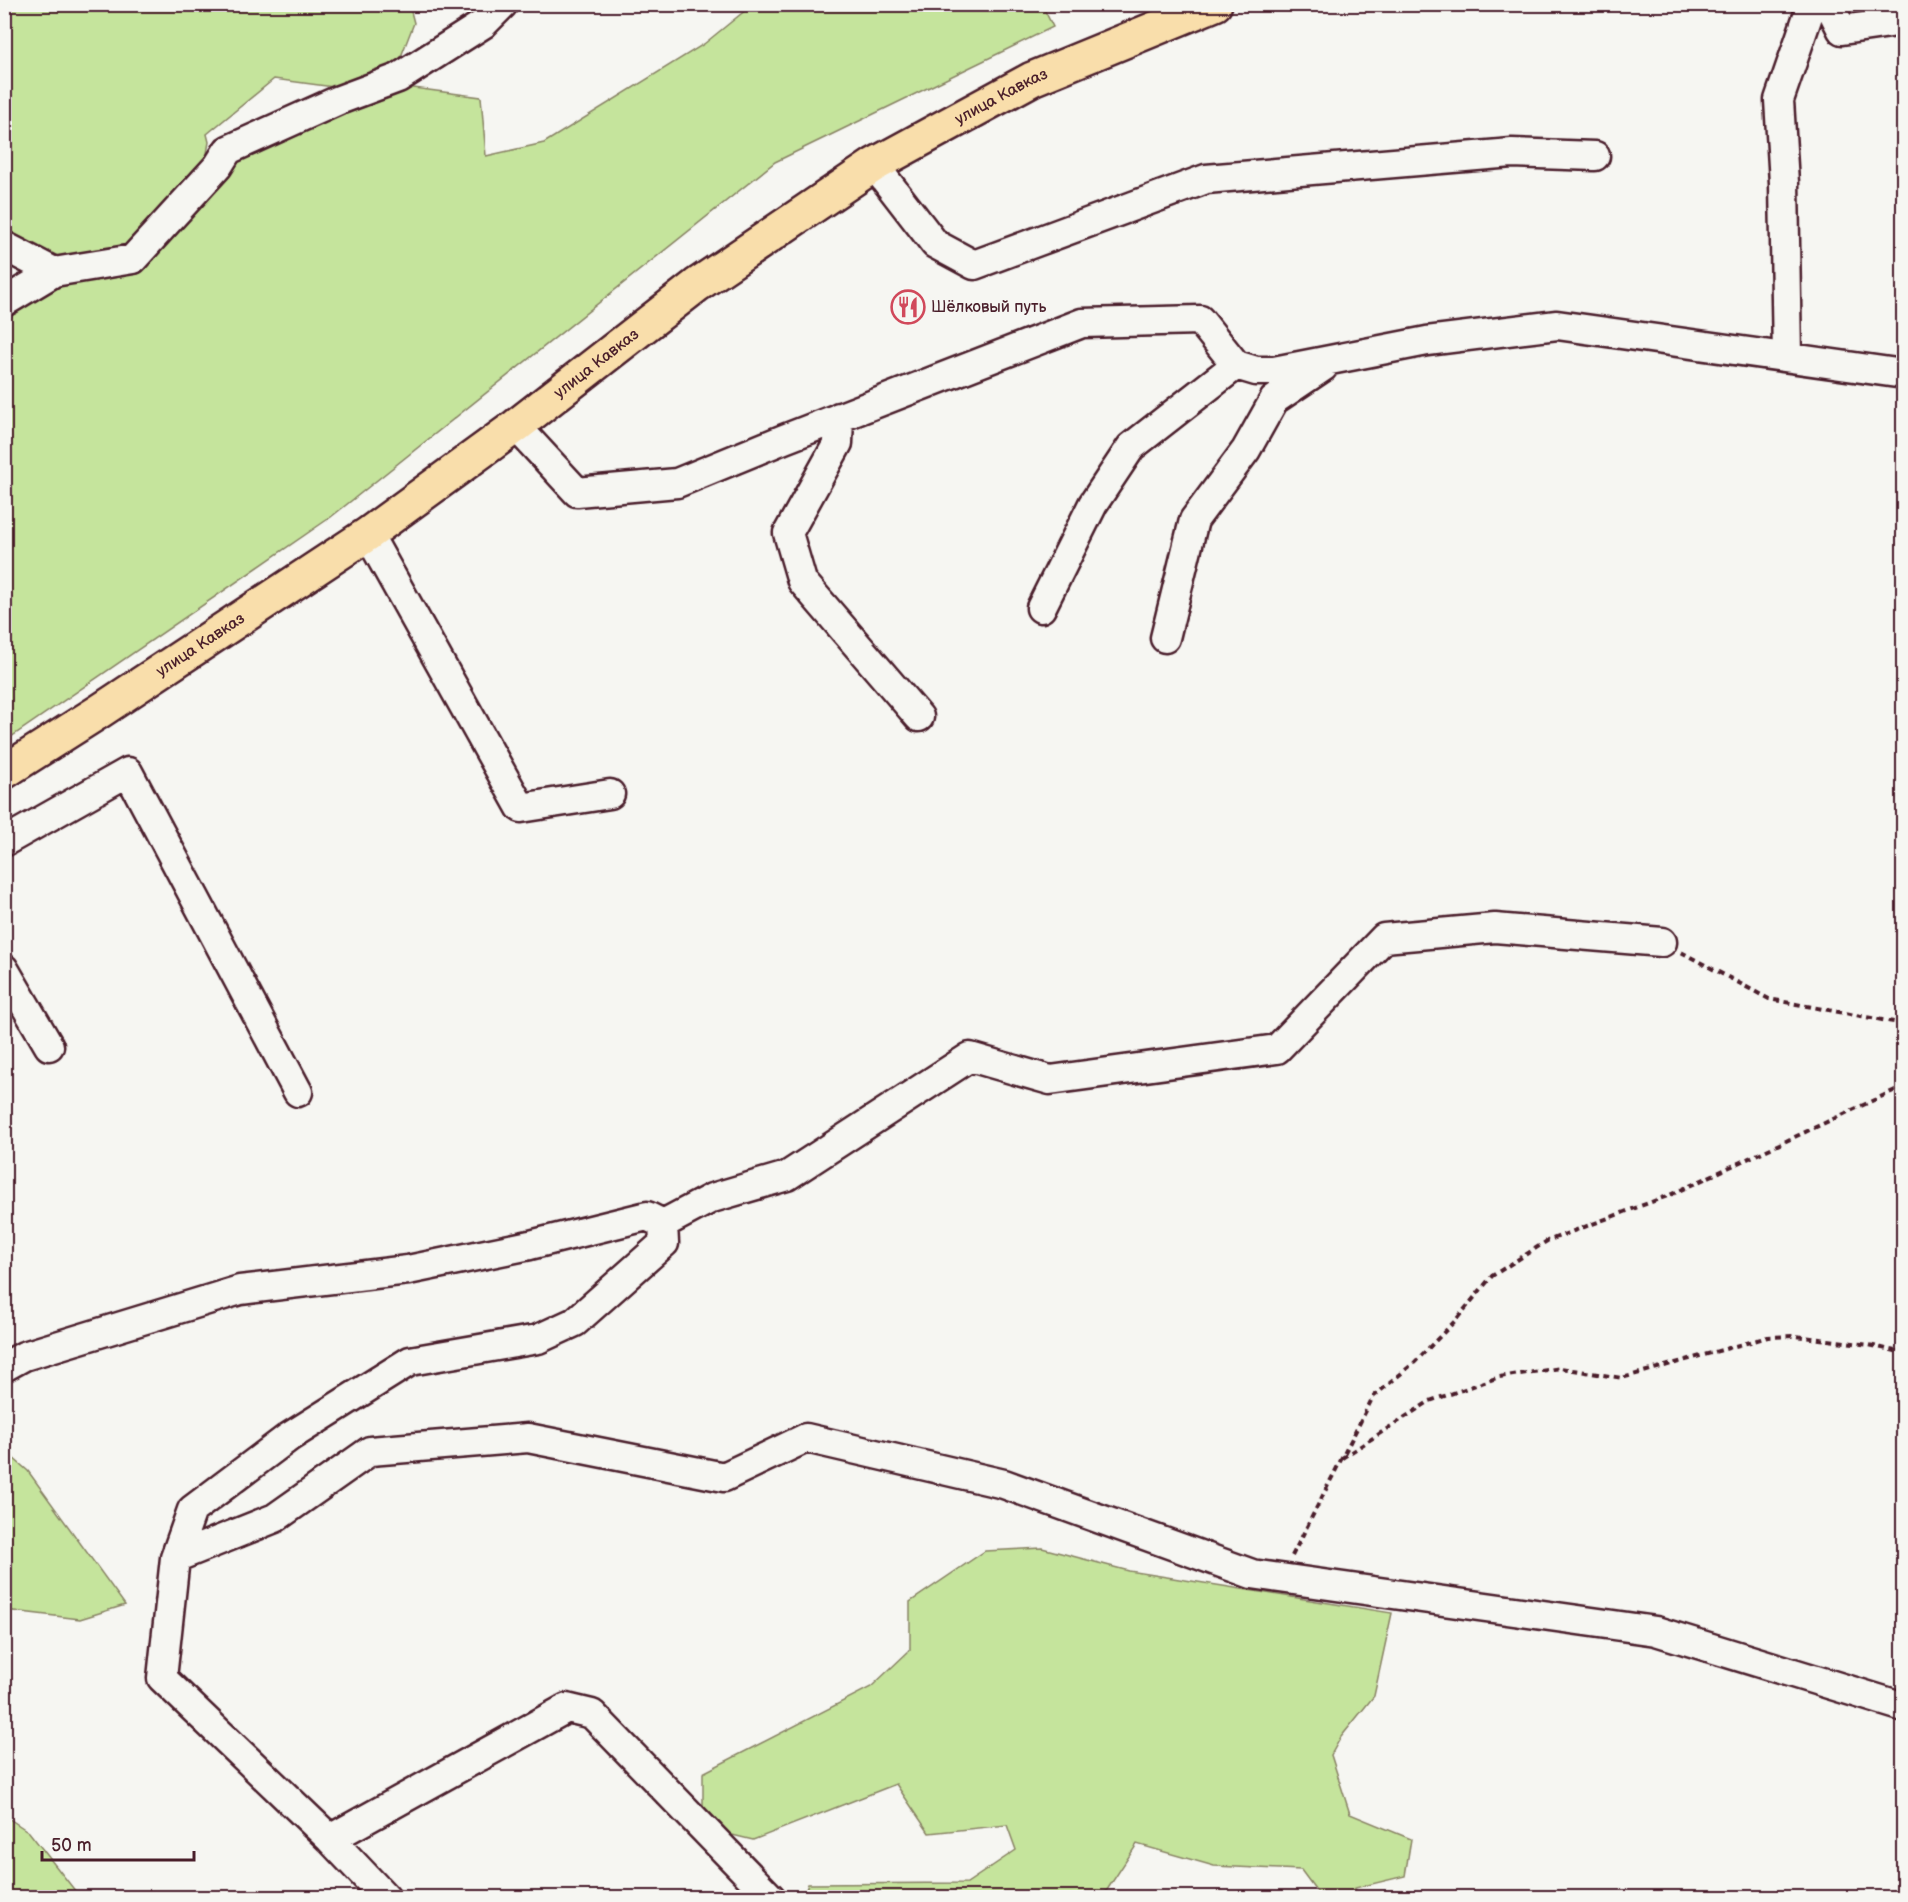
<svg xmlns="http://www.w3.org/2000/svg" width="1908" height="1902" font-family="'Balsamiq Sans',sans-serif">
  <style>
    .green { fill: #c5e49c; stroke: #888264; stroke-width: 1.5 }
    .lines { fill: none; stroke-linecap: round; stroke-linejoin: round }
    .minor-casing { stroke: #4a1f2b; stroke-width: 33 }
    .highway-casing { stroke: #4a1f2b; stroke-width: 38 }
    .path { stroke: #4a1f2b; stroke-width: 4; stroke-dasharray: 6 4.5; stroke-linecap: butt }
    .minor { stroke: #f6f6f2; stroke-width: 28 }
    .highway { stroke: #f9deab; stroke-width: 33 }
    .labels { text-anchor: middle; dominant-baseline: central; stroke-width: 5; stroke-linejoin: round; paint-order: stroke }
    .street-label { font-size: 16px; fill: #4a1f2b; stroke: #f6f6f2 }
    .poi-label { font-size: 16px; fill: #4a1f2b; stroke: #f6f6f2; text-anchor: start }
  </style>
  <rect width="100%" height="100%" fill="#f6f6f2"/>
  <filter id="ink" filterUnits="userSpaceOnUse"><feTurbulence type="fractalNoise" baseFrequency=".0167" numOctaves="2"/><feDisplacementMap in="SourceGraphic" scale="12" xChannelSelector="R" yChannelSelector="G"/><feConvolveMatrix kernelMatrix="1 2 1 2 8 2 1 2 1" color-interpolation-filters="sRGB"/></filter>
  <g filter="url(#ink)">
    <path class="green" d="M13 4H409L414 23 397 67 341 88 274 79 207 134 209 142 205 165 142 237 112 254 59 266 5 239 4 8Z
      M752 5H1042L1053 27 775 162 331 517 5 741V316L68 280 137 272 232 161 391 85 481 97 486 156 544 143 704 44Z
      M5 1451 28 1471 125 1605 80 1619 5 1610Z
      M1042 1548 1129 1571 1392 1613 1374 1696 1341 1737 1331 1755 1350 1814 1411 1839 1405 1876 1355 1888 1354 1897H1321L1301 1870 1214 1866 1137 1844 1105 1893 1121 1897H803L808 1884 967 1883 1016 1850 1007 1825 929 1833 896 1784 753 1840 703 1828V1773L871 1687 910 1650V1602L985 1551Z
      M5 1816 29 1832 80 1897H5Z"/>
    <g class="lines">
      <defs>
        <path id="minor" d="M1829 4 1842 30 1904 21
          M874 165 935 244 974 265 1206 179 1512 153 1595 156
          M4 246 54 272
          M4 302 54 272 133 259 218 166 228 150 339 100 398 78 483 24 503 4
          M1787 357 1784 183 1779 100 1812 4
          M839 417 838 443 788 533 802 581 919 717
          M516 426 577 492 677 483 784 439 1082 323 1200 320 1236 365 1256 371H1274L1427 341 1557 325 1904 374
          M368 534 521 808 610 794
          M1041 608 1093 504 1131 447 1236 365
          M1165 638 1194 520 1246 450 1274 400 1323 367
          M4 842 128 772 298 1092
          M4 969 49 1046
          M663 1224 712 1198 787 1176 970 1057 1050 1080 1277 1049 1384 938 1495 928 1662 942
          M4 1367 24 1356 240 1290 408 1270 530 1245 647 1216 663 1224 664 1243 575 1322 538 1339 410 1361 289 1437 192 1510 175 1558 275 1518 370 1451 528 1438 724 1477 806 1438 1004 1484 1252 1574 1656 1631 1904 1707
          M175 1558 162 1678 330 1839 386 1898
          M330 1839 567 1708 592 1714 771 1898"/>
        <g id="highway">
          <path id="s1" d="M4 772 100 711 368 534 516 426 697 285 874 165 1032 79 1215 4"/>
        </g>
      </defs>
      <use href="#minor" class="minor-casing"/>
      <use href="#highway" class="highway-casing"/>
      <path class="path" d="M1681 952 1769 999 1904 1024
        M1342 1458 1430 1401 1499 1377 1561 1368 1622 1378 1768 1337 1795 1336 1869 1345 1904 1353
        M1292 1556 1373 1397 1415 1362 1455 1321 1492 1276 1547 1241 1670 1195 1904 1086"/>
      <use href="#minor" class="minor"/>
      <use href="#highway" class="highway"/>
    </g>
  </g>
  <defs>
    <symbol id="restaurant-ring" viewBox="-11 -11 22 22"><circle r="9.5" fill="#f6f6f2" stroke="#d1495b" stroke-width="1.5"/><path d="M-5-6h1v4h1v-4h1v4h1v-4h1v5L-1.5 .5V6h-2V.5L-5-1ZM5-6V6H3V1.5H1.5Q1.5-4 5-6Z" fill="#d1495b"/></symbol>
  </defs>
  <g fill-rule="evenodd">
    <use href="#restaurant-ring" x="889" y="288" width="38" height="38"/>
  </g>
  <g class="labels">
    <g class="street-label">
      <text stroke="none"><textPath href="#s1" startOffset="1206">улица Кавказ</textPath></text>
      <text stroke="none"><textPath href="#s1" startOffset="720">улица Кавказ</textPath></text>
      <text stroke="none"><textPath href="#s1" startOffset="234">улица Кавказ</textPath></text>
    </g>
    <g class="poi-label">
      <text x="931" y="307">Шёлковый путь</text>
    </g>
  </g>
  <rect width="1908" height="1902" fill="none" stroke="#f6f6f2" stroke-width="24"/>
  <rect x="12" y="12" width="1884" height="1878" fill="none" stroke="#4a1f2b" stroke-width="2" filter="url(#ink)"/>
  <path d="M42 1851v9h152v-9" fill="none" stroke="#4a1f2b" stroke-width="3"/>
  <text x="51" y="1851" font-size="18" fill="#4a1f2b" stroke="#f6f6f2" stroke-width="4.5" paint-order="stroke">50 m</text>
</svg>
